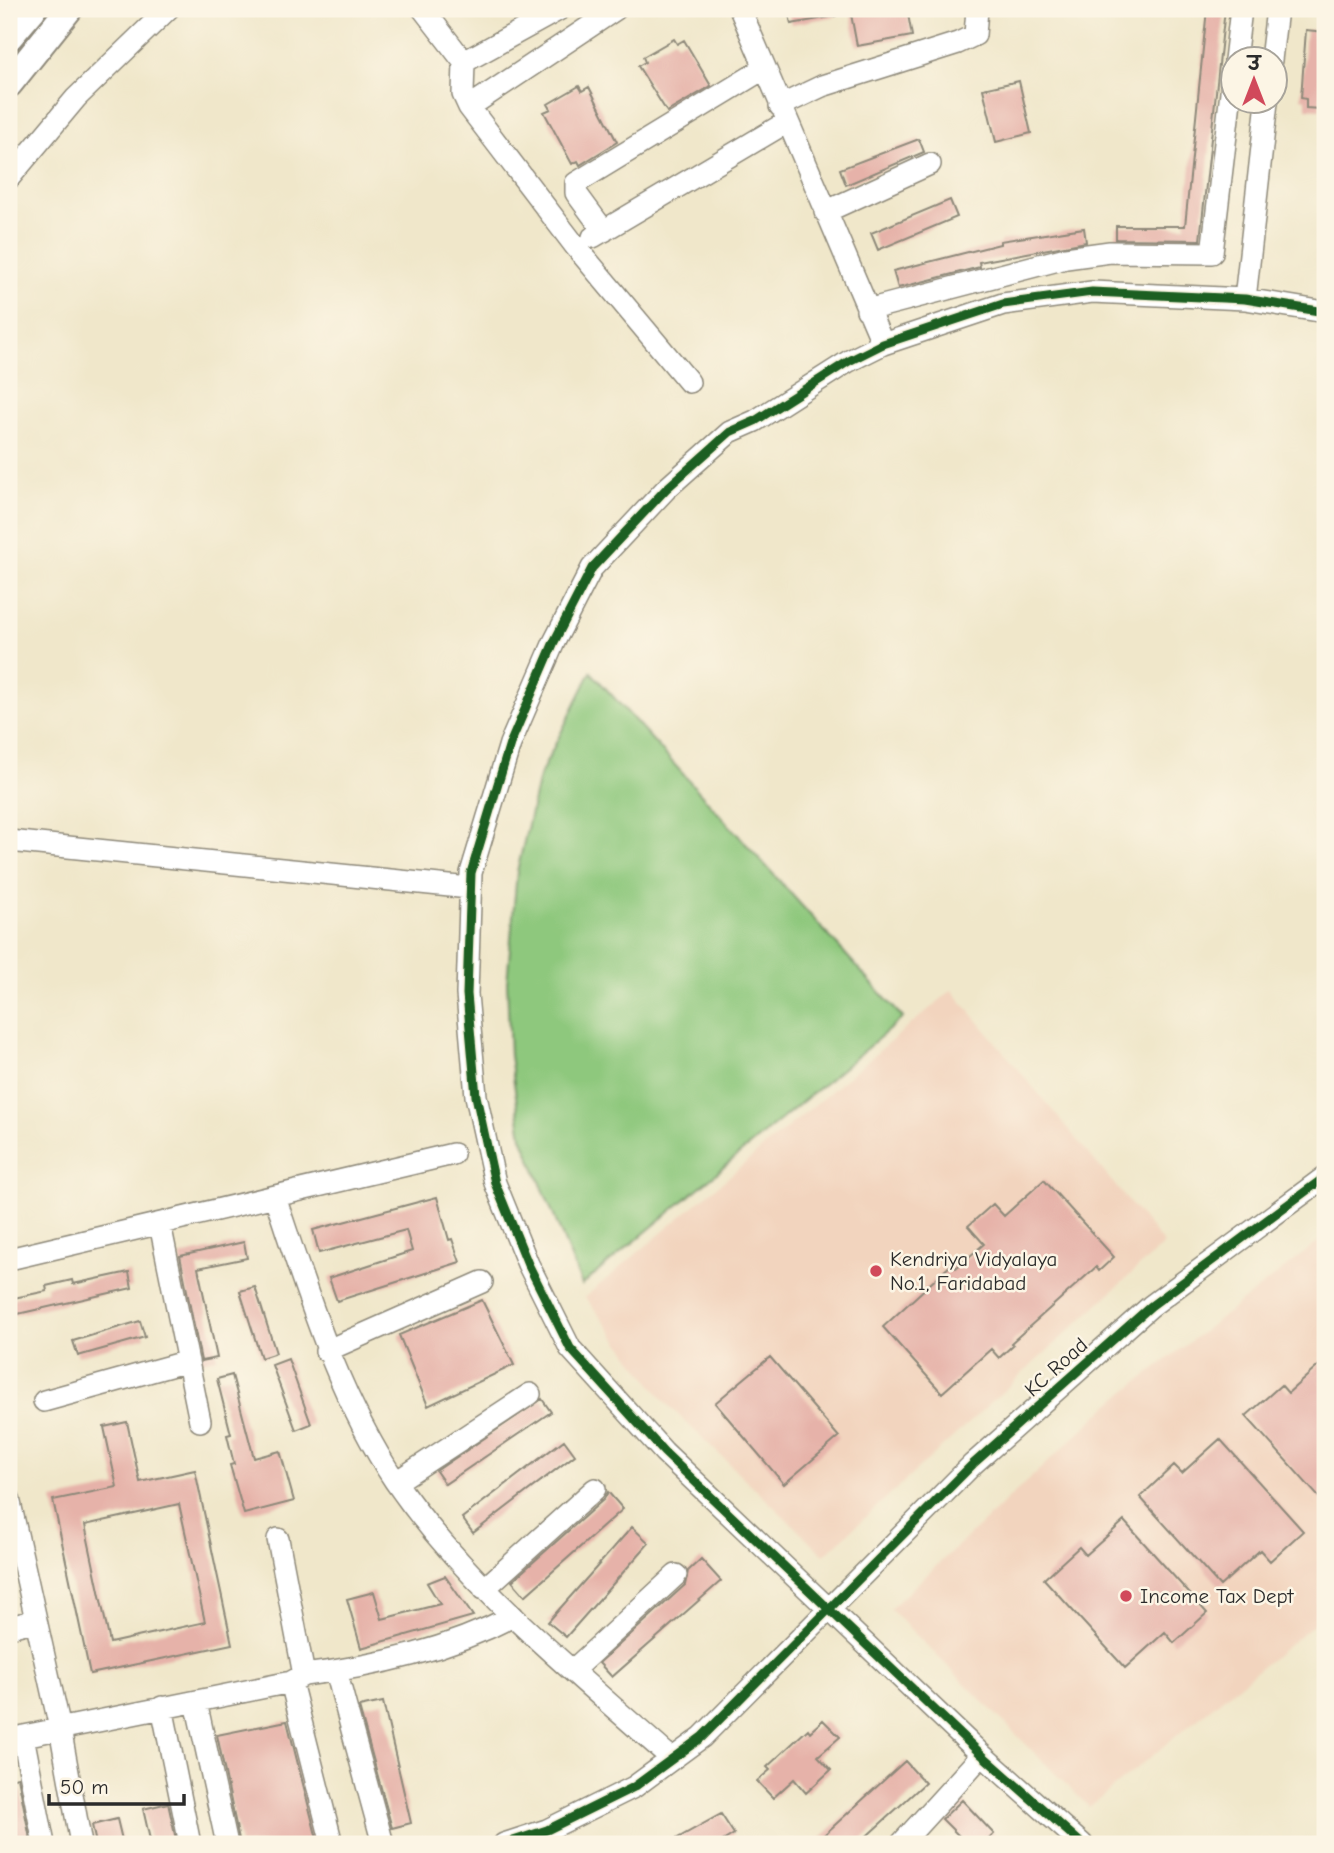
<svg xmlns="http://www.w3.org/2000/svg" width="1334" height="1853" font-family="'Comic Neue','Playpen Sans Deva',sans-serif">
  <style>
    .built { fill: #f2d4be }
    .green { fill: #8ec87d; stroke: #5c7a54; stroke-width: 2 }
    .building { fill: #e6b2a9; fill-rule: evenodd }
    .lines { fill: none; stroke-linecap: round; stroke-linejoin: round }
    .minor-casing { stroke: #8e897a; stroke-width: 24 }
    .tertiary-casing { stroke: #8e897a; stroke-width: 30 }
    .minor { stroke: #fff; stroke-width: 21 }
    .tertiary { stroke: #fff; stroke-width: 26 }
    .cycleway-casing { stroke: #fcf5e5; stroke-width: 13 }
    .cycleway { stroke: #1b5e20; stroke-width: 9 }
    .poi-dot { fill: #d1495b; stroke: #fcf5e5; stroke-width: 2.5 }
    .labels { text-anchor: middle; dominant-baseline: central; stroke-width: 5; stroke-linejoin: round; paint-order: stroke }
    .poi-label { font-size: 21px; fill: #2b2b2b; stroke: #fcf5e5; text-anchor: start }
    .street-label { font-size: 21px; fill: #2b2b2b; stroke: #fcf5e5 }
  </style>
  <rect width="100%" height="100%" fill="#fcf5e5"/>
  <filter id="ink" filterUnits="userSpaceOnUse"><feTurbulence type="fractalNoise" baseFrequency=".0143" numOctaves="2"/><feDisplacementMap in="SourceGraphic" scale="14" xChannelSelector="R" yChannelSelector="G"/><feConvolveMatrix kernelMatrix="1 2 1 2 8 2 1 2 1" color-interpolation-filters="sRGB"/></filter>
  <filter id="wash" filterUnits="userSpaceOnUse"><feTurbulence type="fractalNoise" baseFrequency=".00686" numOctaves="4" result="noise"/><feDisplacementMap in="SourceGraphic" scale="28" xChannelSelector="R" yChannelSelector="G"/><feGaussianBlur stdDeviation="1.57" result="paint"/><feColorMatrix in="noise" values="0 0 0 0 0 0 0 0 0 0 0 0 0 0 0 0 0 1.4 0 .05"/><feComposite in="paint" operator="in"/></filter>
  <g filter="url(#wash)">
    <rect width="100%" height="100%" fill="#f0e7ca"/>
    <path class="built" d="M952 990 1164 1244 824 1555 666 1403 585 1297Z
      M1325 1237V1615L1089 1807 890 1609 1111 1403Z"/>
    <path class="green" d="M591 672 903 1018 582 1285 522 1137 510 1056 507 982 517 872 539 777Z"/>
    <g id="blocks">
      <path class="building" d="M788 9H835L836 16 791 24Z
        M850 9H907L912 36 857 46Z
        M1207 9H1225L1200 240 1116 239V226H1185Z
        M1306 30 1325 32 1320 109 1306 108V99L1301 98Z
        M674 39 677 44 684 40 711 86 667 112 638 66 645 62 643 57Z
        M1019 81 1031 133 996 142 983 89Z
        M579 86 582 91 589 87 617 142 580 165 578 161 572 164 544 112 551 109 548 104Z
        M919 139 924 152 846 185 840 169Z
        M950 200 957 217 878 250 871 233Z
        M1084 228 1086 242 979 262 980 267 898 288 893 271 1000 244V241Z
        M1044 1180 1114 1257 1099 1271 1096 1267 1011 1343 1013 1345 999 1358 991 1349 942 1393 883 1327 952 1264 956 1268 984 1244 968 1226 993 1204 1004 1216Z
        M437 1197 449 1240 452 1239 460 1262 337 1301 329 1278 412 1251 406 1230 319 1253 313 1230Z
        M244 1242 247 1258 198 1268 217 1358 201 1361 180 1256Z
        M129 1272 132 1288 9 1316V1299L47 1291 46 1286 72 1280 73 1284Z
        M255 1287 276 1353 261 1358 240 1291Z
        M482 1300 514 1365 428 1406 399 1335Z
        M140 1321 145 1337 78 1356 73 1341Z
        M770 1357 839 1437 784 1484 715 1403Z
        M288 1359 311 1424 296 1430 272 1365Z
        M1325 1360V1504L1246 1416 1281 1385 1288 1393Z
        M232 1375 254 1458 280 1451 294 1501 244 1514 230 1465 234 1464 227 1435 231 1434 217 1379Z
        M542 1399 551 1412 445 1484 436 1471Z
        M127 1422 140 1482 195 1470 232 1644 90 1674 53 1500 117 1487 104 1427ZM179 1504 205 1622 110 1643 85 1525Z
        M1220 1439 1303 1531 1270 1561 1260 1550 1220 1586 1140 1497 1174 1465 1182 1473Z
        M564 1440 575 1455 473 1533 462 1518Z
        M608 1492 623 1509 525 1596 512 1581 604 1499Z
        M1124 1521 1207 1613 1174 1643 1165 1632 1125 1668 1044 1579 1079 1547 1086 1555Z
        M632 1527 649 1543 566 1637 548 1622Z
        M701 1559 721 1581 612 1677 599 1663 685 1585 688 1571Z
        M445 1576 473 1616 361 1648 347 1599 374 1592 382 1619 440 1604 427 1583Z
        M383 1702 411 1823 392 1828 359 1707Z
        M823 1720 840 1737 818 1756 831 1770 806 1793 794 1779 773 1798 757 1781 770 1770 767 1767 808 1729 810 1732Z
        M287 1721 318 1843 240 1844 217 1735Z
        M905 1761 925 1783 858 1844H814Z
        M18 1777 31 1844H15L9 1815V1779Z
        M962 1800 994 1834 984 1844H967L942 1819Z
        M168 1803 177 1844H151L143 1809Z
        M721 1814 734 1834 718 1844H667Z
        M117 1819 123 1844H96L92 1825Z"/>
    </g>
  </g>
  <g filter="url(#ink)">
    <use href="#blocks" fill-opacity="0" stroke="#8e897a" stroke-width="2"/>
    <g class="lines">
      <defs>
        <path id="minor" d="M423 9 464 62
          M560 9 464 62 463 94 469 107 576 247 689 382
          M740 9 883 344
          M1235 60 1241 9
          M1271 60 1277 9
          M780 106 822 86 958 43 975 35 977 9
          M469 107 616 9
          M9 178 76 98 168 9
          M825 212 930 164
          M604 231 576 193V183L765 68
          M593 237 787 122
          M1245 299 1267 102
          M867 310 1066 258 1110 252 1212 253 1232 84
          M9 841 469 888
          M275 1197C308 1295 337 1394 395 1481 469 1589 575 1672 672 1759
          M160 1224 200 1421
          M9 1259 453 1154
          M326 1351 482 1282
          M44 1401 188 1361
          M396 1482 530 1394
          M9 1498 60 1728 81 1844
          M278 1539 304 1675
          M484 1589 595 1489
          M9 1627 34 1621
          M573 1670 676 1575
          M336 1671 383 1844
          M291 1682 332 1844
          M196 1702 227 1844
          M162 1707 190 1844
          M23 1736 44 1844
          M9 1739 291 1682 304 1675C377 1666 448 1650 513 1616
          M504 1844 547 1830 634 1787 702 1737 973 1464 1151 1306 1325 1177
          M901 1844 982 1755
          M1082 1844 982 1755 664 1452 570 1348 528 1264 495 1183 476 1096 467 994 471 873 510 744 554 642 592 568 666 489 730 432 755 421 849 361 883 344 1003 304 1092 292 1245 299 1325 312"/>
        <path id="tertiary" d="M9 37 33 9
          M9 84 69 9"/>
      </defs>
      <use href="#minor" class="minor-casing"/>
      <use href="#tertiary" class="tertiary-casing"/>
      <use href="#minor" class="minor"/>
      <use href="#tertiary" class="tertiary"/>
      <defs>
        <path id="cycleway" d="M504 1844 547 1830 634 1787 702 1737 973 1464 1151 1306 1325 1177
          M1082 1844 982 1755 664 1452 570 1348 528 1264 495 1183 476 1096 467 994 471 873 510 744 554 642 592 568 666 489 730 432 755 421 849 361 883 344 1003 304 1092 292 1245 299 1325 312"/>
      </defs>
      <use href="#cycleway" class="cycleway-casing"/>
      <use href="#cycleway" class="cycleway"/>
    </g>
  </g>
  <g class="poi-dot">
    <circle cx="876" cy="1271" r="7"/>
    <circle cx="1126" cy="1596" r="7"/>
  </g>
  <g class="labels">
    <g class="poi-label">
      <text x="890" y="1259">Kendriya Vidyalaya<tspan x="890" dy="24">No.1, Faridabad</tspan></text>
      <text x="1140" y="1596">Income Tax Dept</text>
    </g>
    <g class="street-label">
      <text transform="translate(1056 1367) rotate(-42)">KC Road</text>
    </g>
  </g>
  <rect width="1334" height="1853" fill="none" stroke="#fcf5e5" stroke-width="35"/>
  <g transform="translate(1254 80)"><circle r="33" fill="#fcf5e5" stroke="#a8a49b" stroke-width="2"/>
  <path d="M0-5L12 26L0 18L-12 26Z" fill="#d1495b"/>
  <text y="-10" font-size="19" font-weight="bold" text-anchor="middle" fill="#2b2b2b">उ</text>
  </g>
  <path d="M49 1794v10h135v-10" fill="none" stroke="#2b2b2b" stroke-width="3.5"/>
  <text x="60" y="1794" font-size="21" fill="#2b2b2b" stroke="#fcf5e5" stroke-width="5" paint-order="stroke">50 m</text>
</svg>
